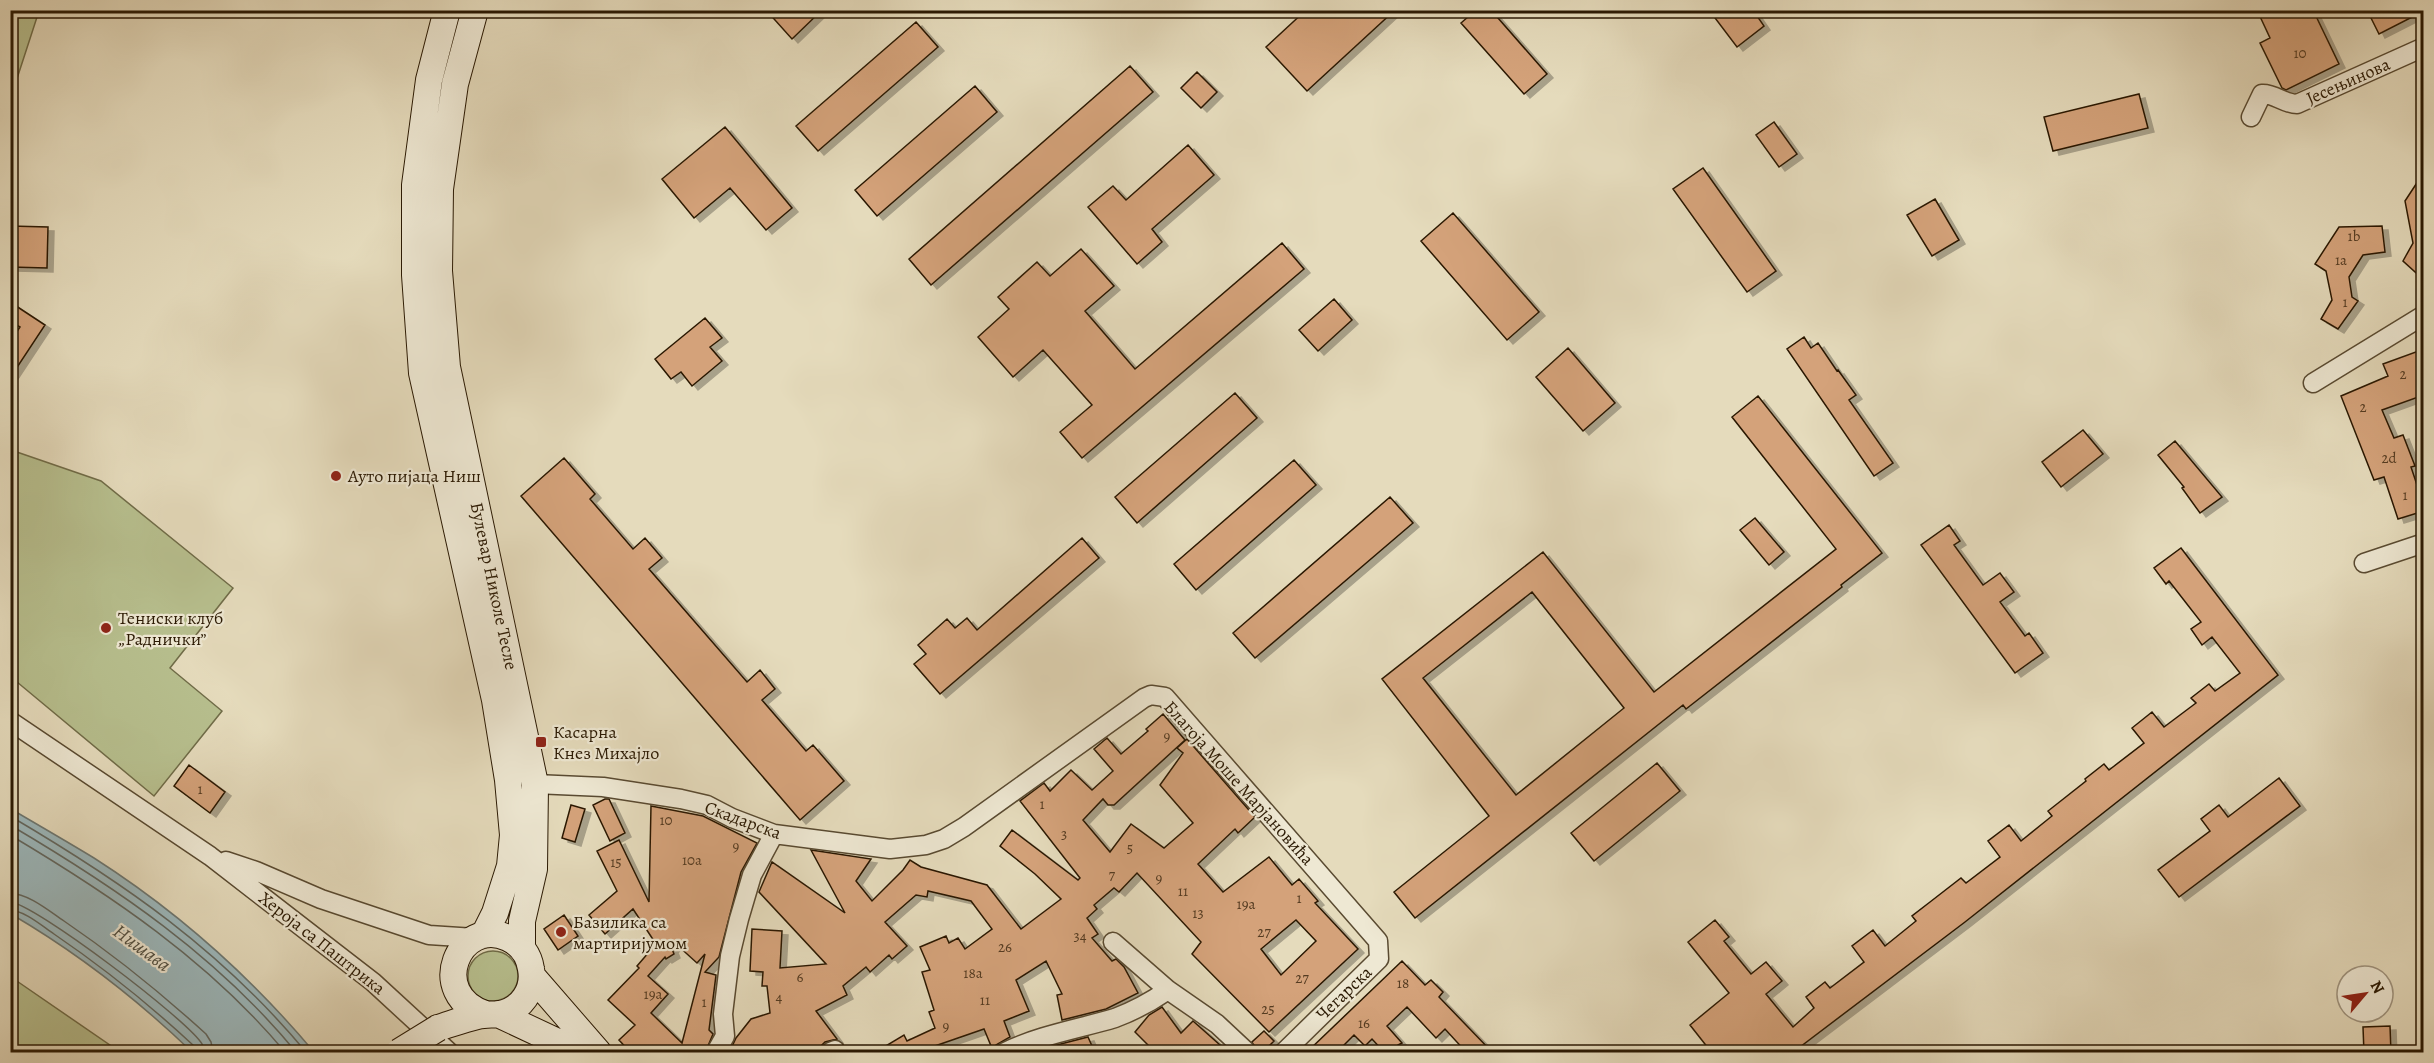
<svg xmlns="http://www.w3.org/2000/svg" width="2434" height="1063" font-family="Alegreya,serif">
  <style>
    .green { fill: #b7bf8e; stroke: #706c48; stroke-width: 1.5 }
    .water { fill: #9cb8bc; stroke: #6e7872; stroke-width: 1.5 }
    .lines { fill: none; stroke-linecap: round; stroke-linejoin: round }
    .shore { stroke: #636860; stroke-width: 1.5 }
    .building { fill: #d4a27a; stroke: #2a1903; stroke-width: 1.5; fill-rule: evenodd; filter: url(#shadow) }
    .street-casing { stroke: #594a31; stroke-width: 21 }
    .secondary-casing { stroke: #2a1903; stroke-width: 28 }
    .street { stroke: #eee8d3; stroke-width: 18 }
    .secondary { stroke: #eee8d3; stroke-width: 26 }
    .secondary-bridge-casing { stroke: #2a1903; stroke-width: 28; stroke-linecap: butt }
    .secondary-bridge { stroke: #eee8d3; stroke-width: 26 }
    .poi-dot { fill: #8f2418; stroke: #eee8d3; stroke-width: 2 }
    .labels { text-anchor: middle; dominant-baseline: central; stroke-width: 4.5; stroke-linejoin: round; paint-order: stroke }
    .number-label { font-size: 15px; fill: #543b21 }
    .street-label { font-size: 18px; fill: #2a1903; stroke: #eee8d3 }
    .poi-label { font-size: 18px; fill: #2a1903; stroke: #eee8d3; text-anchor: start }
    .water-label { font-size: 20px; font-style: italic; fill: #525144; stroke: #eee8d3 }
  </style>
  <defs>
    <filter id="shadow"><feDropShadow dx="6" dy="4" stdDeviation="0" flood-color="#0004"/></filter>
  </defs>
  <rect width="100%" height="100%" fill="#e5dbbc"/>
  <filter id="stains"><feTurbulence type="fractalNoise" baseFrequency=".00333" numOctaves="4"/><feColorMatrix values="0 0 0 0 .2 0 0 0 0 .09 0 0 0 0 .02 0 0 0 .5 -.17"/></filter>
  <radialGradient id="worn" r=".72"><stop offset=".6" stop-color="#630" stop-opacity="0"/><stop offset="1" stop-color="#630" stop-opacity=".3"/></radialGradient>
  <path class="green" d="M11 10 39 11 11 97 10 11Z
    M11 450 101 481 233 588 170 668 222 711 154 796 11 677Z
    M468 976a25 25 0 1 1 50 0a25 25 0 1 1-50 0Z
    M11 977 120 1052H11Z"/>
  <path class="water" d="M11 809C38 825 66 841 94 858 177 911 251 977 314 1052H192C138 1000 76 952 11 914Z"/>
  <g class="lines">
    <path class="shore" d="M10 816C124 883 221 950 306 1052
      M10 825C117 888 217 956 296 1052
      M10 835C111 895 209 961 285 1052
      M10 893C29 894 49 911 64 921 114 955 161 993 206 1034L211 1042 213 1052
      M10 902C34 903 189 1021 202 1044 204 1047 203 1048 204 1052
      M10 910C25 911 42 926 54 934 104 968 150 1005 194 1046L196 1052"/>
  </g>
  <path class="building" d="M766 10H822L792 39Z
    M1306 10H1395L1307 91 1266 47Z
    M1476 10H1491L1547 74 1524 94 1461 23Z
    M1709 10H1753L1764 26 1737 47Z
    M2257 10H2313L2339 64 2286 90 2282 88 2260 43 2270 38Z
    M2367 10H2424V11L2379 34Z
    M916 22 938 47 818 151 796 126Z
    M1130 66 1153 92 931 285 909 259Z
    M1197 72 1217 92 1201 108 1181 88Z
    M975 86 997 112 877 216 855 190Z
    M2139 94 2148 128 2053 151 2044 117Z
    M1774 122 1797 154 1779 167 1756 135Z
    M725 127 792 208 766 230 730 188 694 218 662 179Z
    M1188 145 1214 175 1152 229 1162 242 1137 264 1088 207 1113 186 1126 200Z
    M1703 168 1776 271 1747 292 1673 189Z
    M2424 172V280L2403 261 2413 243 2405 201Z
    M1935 199 1959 240 1932 256 1907 215Z
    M1453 213 1539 312 1507 340 1421 241Z
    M10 226 48 227 47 268 10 267Z
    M2382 226 2385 252 2363 255 2349 277 2352 297 2358 301 2338 329 2321 319 2332 300 2326 271 2315 264 2339 227Z
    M1282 243 1304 269 1082 458 1060 432 1092 405 1043 350 1013 377 978 337 1009 309 998 297 1037 262 1050 276 1081 249 1114 286 1085 311 1135 369Z
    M1334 299 1352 320 1318 351 1299 330Z
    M10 302 45 325 10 378V342L20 327 10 321Z
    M705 318 722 338 710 347 722 361 692 386 681 372 671 379 655 359Z
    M1804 337 1811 348 1818 343 1837 371 1838 370 1856 395 1849 400 1893 463 1874 476 1787 349Z
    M1568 348 1615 403 1583 431 1536 377Z
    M2424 349V395L2382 410 2394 438 2403 435 2415 466 2411 467 2424 506V511L2398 519 2384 477 2374 480 2341 396 2388 376 2383 364Z
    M1235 393 1257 418 1137 523 1115 497Z
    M1758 396 1882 553 1841 585 1842 587 1686 709 1683 705 1415 918 1394 892 1489 816 1382 679 1543 552 1654 692 1836 549 1732 417ZM1532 592 1624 708 1516 795 1423 678Z
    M2083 430 2103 454 2061 487 2042 462Z
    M2175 441 2222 497 2200 513 2182 488 2184 487 2158 455Z
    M564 458 595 494 590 499 633 549 645 538 662 558 649 569 747 682 760 670 775 689 762 700 806 751 813 745 844 781 800 820 521 496Z
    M1294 460 1316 485 1196 590 1174 564Z
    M1390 497 1413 523 1255 658 1233 633Z
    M1755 518 1784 552 1769 565 1740 530Z
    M1949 525 1960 541 1954 545 1983 585 2000 573 2014 592 2000 602 2025 636 2029 633 2043 653 2015 673 1921 545Z
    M1082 538 1099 558 940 694 914 664 926 654 918 645 947 619 955 628 967 618 977 630Z
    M2181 548 2278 675 1965 922 1792 1053H1712L1690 1025 1729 993 1688 942 1715 920 1729 937 1724 941 1751 974 1766 962 1782 981 1766 994 1793 1027 1814 1008 1806 997 1825 982 1830 988 1864 962 1852 946 1873 930 1885 946 1916 921 1912 916 1930 902 1961 878 1966 883 2000 857 1988 841 2009 825 2021 841 2052 816 2048 811 2086 781 2085 779 2104 764 2109 770 2144 743 2132 728 2152 712 2164 727 2196 703 2191 698 2209 684 2215 691 2240 673 2212 637 2202 645 2191 629 2201 622 2169 581 2166 584 2154 568Z
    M1163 714 1185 740 1114 805H1108L1103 799 1083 820 1110 852 1131 824 1164 848 1193 823 1160 785 1183 753 1177 748 1187 739 1255 817 1238 833 1235 829 1198 864 1223 892 1269 857 1292 885 1299 879 1318 901 1315 903 1358 949 1269 1032 1192 954 1201 942 1137 873 1119 892 1114 888 1094 905 1097 909 1087 918 1098 934 1092 938 1112 961 1116 959 1124 967 1138 993 1106 1009 1062 1020 1057 995 1062 994 1046 961 1016 980 1029 1011 1004 1021 1010 1037 996 1045 994 1053 984 1029 932 1047 935 1053H874L904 1035 907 1041 935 1028 929 1012 934 1010 922 972 930 970 920 947 946 936 949 943 958 938 965 949 992 929 971 901 928 891 927 897 916 895 885 922 907 946 892 959 889 955 870 972 866 967 843 986 847 995 816 1011 837 1039 825 1042 821 1046 819 1053H729L736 1038 751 1019 770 1013 767 986H762L763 972 750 971 752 929 782 931 780 968 826 964 759 892 772 862 845 913 811 850 871 859 856 881 872 901 903 870 910 860 921 867 987 885 1021 929 1061 899 1035 874 1000 846 1012 830 1078 880 1080 878 1020 801 1044 783 1050 791 1071 770 1092 790 1113 771 1094 749 1107 738 1121 754 1148 731 1146 729ZM1296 920 1316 941 1281 975 1261 949Z
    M1657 763 1680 791 1594 861 1571 833Z
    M189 765 225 792 210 813 174 786Z
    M2279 778 2300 806 2179 897 2158 870 2210 831 2201 819 2219 805 2228 817Z
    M605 799H609L625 833 610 841 593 805Z
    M571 805 585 809 575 842 562 838Z
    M651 806 703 816 757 843 741 872 719 957 705 972 716 975 709 1030 713 1034 705 1053H631L619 1040 635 1025 608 1000 639 968 637 966 656 944 633 909 605 934 589 915 617 891 597 851 619 840 649 902ZM676 944 697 963 705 954 682 1043 651 1013 668 994 648 976 665 957 666 959 674 954 672 949Z
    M564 915 578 936 558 950 544 929Z
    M1402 961 1425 985 1431 980 1443 992 1439 997 1493 1053H1467L1445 1029 1436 1038 1407 1007 1387 1026 1402 1043 1398 1045V1053H1385L1372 1039 1365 1046 1354 1035 1336 1053H1306Z
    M1162 1007 1181 1033 1193 1021 1229 1053H1156L1135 1032 1149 1015Z
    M2390 1026 2391 1053H2364L2363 1027Z
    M1264 1031 1274 1041 1262 1053H1258L1252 1042Z
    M1088 1037 1092 1046 1078 1053H1040L1053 1046Z"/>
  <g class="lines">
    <defs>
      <path id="street" d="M2251 117 2262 94C2274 93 2284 104 2297 104L2424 47
        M2313 383 2424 315
        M2364 563 2424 543
        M10 721 210 856 373 982 449 1052
        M535 784 603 787 681 799 707 805 732 818 774 834 890 849 926 845 944 839 964 827 1144 698 1151 695 1165 697 1378 941 1379 959 1284 1052
        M226 861 256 871 321 899 429 935 475 938
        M1113 942 1168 990 1217 1024 1247 1052
        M716 1052 725 1036 723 1014 730 956 739 919 752 875 774 834
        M830 1052 835 1050
        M1005 1052C1040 1035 1078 1029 1115 1018 1134 1011 1152 1001 1168 990"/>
      <path id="secondary" d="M447 10 429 80 415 185V275L422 373 495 700 508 780 513 835 510 866 495 913 484 935
        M475 10 455 84 440 189 439 271 447 367 535 784 534 869 522 921V948
        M532 976 598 1052
        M498 1014 579 1052
        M438 1028C451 1024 464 1019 477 1016 485 1014 493 1015 500 1014 521 1010 535 990 531 969 529 955 521 944 508 938 459 916 426 994 485 1014"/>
    </defs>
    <use href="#street" class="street-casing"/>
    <use href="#secondary" class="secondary-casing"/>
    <use href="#street" class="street"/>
    <use href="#secondary" class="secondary"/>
    <defs>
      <path id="secondary-bridge" d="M399 1052 438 1028"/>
    </defs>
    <use href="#secondary-bridge" class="secondary-bridge-casing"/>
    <use href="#secondary-bridge" class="secondary-bridge"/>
  </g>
  <g class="poi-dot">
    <circle cx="336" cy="476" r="6"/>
    <circle cx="106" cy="628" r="6"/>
    <rect x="535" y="736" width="12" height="12" rx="3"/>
    <circle cx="561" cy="932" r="6"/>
  </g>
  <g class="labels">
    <g class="number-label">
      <text x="2300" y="53">10</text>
      <text x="2354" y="236">1b</text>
      <text x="2341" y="260">1a</text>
      <text x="2345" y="302">1</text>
      <text x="2403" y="374">2</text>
      <text x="2363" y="407">2</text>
      <text x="2389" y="458">2d</text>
      <text x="2405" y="495">1</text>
      <text x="1167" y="736">9</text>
      <text x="200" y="789">1</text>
      <text x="1042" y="804">1</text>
      <text x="666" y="820">10</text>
      <text x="1064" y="834">3</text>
      <text x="736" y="846">9</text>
      <text x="1130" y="848">5</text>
      <text x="692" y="860">10a</text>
      <text x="616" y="862">15</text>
      <text x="1112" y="875">7</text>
      <text x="1159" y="878">9</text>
      <text x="1183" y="891">11</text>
      <text x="1299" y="898">1</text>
      <text x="1246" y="904">19a</text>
      <text x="1198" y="913">13</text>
      <text x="1264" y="932">27</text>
      <text x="1080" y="936">34</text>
      <text x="1005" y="947">26</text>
      <text x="973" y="973">18a</text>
      <text x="800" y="977">6</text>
      <text x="1302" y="978">27</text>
      <text x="1403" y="983">18</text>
      <text x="653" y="994">19a</text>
      <text x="779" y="997">4</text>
      <text x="985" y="1000">11</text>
      <text x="704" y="1002">1</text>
      <text x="1268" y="1009">25</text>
      <text x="1364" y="1023">16</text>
      <text x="946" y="1026">9</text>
    </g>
    <g class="street-label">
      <text transform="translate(2348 81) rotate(-24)">Јесењинова</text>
      <text transform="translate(494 586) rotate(78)">Булевар Николе Тесле</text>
      <text transform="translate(1239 783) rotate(48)">Благоја Моше Марјановића</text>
      <text transform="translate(743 820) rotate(20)">Скадарска</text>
      <text transform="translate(322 943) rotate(38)">Хероја са Паштрика</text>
      <text transform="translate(1344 993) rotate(-44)">Чегарска</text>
    </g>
    <g class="poi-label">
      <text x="348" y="476">Ауто пијаца Ниш</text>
      <text x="118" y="618">Тениски клуб<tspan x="118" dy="21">„Раднички”</tspan></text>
      <text x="553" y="732">Касарна<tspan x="553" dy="21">Кнез Михајло</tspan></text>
      <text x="573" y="922">Базилика са<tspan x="573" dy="21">мартиријумом</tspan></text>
    </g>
    <g class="water-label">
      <text transform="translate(142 948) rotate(36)">Нишава</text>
    </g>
  </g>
  <rect width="2434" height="1063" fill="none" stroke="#e5dbbc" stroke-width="36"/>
  <rect x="12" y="12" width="2410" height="1039" fill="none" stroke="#2a1903" stroke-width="3"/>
  <rect x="18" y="18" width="2398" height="1027" fill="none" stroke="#2a1903" stroke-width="1.5"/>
  <g transform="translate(2365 994) rotate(61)"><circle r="28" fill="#eee8d3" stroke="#a09580" stroke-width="1.5"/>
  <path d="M0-4.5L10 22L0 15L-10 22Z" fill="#8f2418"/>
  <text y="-9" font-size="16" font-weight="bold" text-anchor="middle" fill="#2a1903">N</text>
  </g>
  <rect width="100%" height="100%" filter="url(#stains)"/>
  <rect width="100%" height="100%" fill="url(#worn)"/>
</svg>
